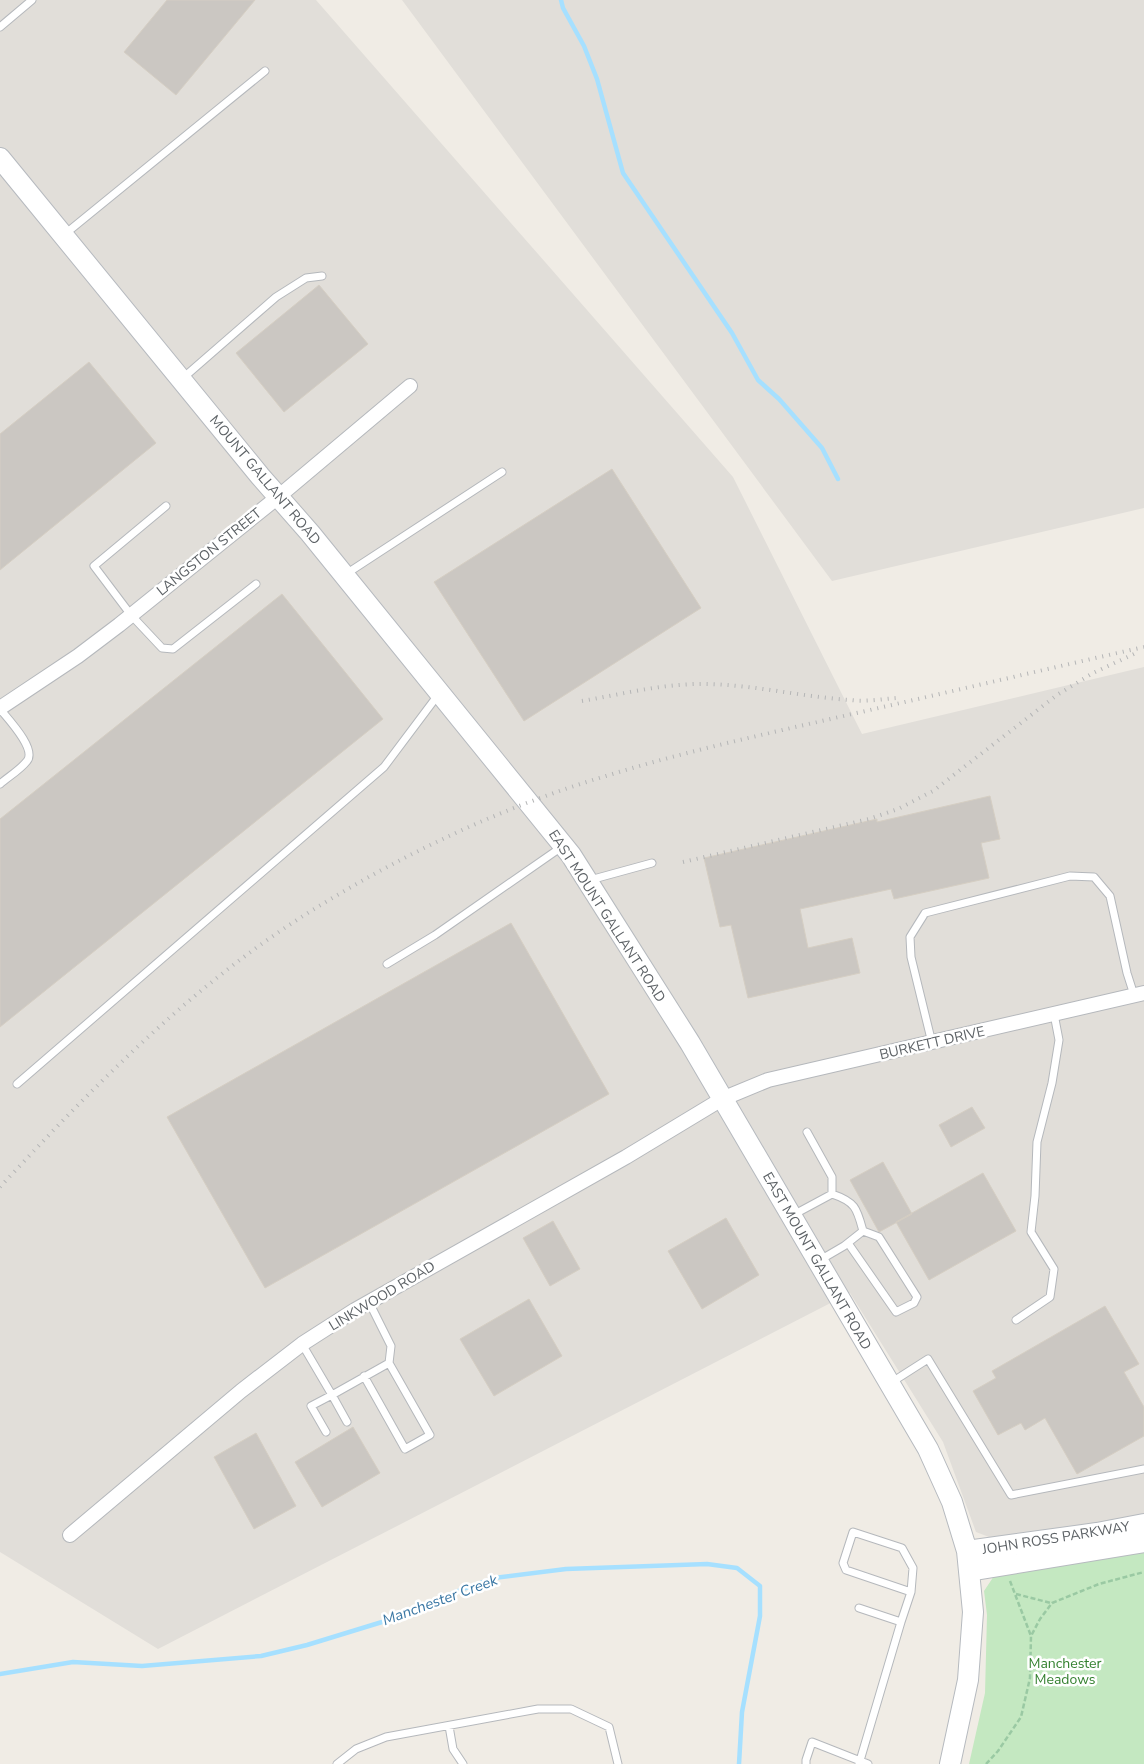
<svg xmlns="http://www.w3.org/2000/svg" width="1144" height="1764" font-family="'Nunito Sans',sans-serif">
  <style>
    .industrial { fill: #e1ded9 }
    .green { fill: #c4e8c1 }
    .lines { fill: none; stroke-linecap: round; stroke-linejoin: round }
    .stream { stroke: #a6e0ff; stroke-width: 4.5 }
    .building { fill: #cbc7c2; stroke: #d5cec3 }
    .lane-casing { stroke: #b5b8bc; stroke-width: 9 }
    .street-casing { stroke: #b5b8bc; stroke-width: 16 }
    .secondary-casing { stroke: #b6babf; stroke-width: 22 }
    .path { stroke: #9ac9a3; stroke-width: 2.5; stroke-dasharray: 5 2.5; stroke-linecap: butt }
    .lane { stroke: #fff; stroke-width: 7 }
    .street { stroke: #fff; stroke-width: 14 }
    .secondary { stroke: #fff; stroke-width: 20 }
    .rail { stroke: #b4b5b6; stroke-width: 4; stroke-dasharray: 1 6; stroke-linecap: butt }
    .labels { text-anchor: middle; dominant-baseline: central; stroke-width: 5; stroke-linejoin: round; paint-order: stroke }
    .street-label { font-size: 14px; fill: #5d6266; stroke: #fff }
    .park-label { font-size: 14px; fill: #348130; stroke: #fff }
    .water-label { font-size: 15px; font-style: italic; fill: #3976a3; stroke: #fff }
  </style>
  <rect width="100%" height="100%" fill="#f0ece5"/>
  <path class="industrial" d="M0 0H316L733 477 862 734 1144 667V1515L997 1540 976 1532 943 1442 850 1293 158 1649 0 1552Z
    M402 0H1144V508L832 581Z"/>
  <path class="green" d="M1144 1549V1764H969L985 1693 987 1615 984 1591 994 1576Z"/>
  <g class="lines">
    <path class="stream" d="M561 0 563 8 584 46 597 79 623 173 732 333 758 380 779 399 822 448 838 479
      M0 1674 73 1662 142 1666 261 1656 307 1645 382 1622 421 1608 455 1592 494 1578 566 1569 707 1564 737 1568 760 1586V1616L742 1712 739 1764"/>
  </g>
  <path class="building" d="M167 0H255L176 95 124 52Z
    M319 285 368 344 284 412 236 353Z
    M89 362 156 443 0 570V434Z
    M612 469 701 608 524 721 434 582Z
    M282 594 383 719 0 1027V819Z
    M990 796 1000 839 981 843 989 878 894 899 891 889 800 909 808 948 852 938 860 973 748 998 731 925 720 927 704 858 877 819V822Z
    M511 923 609 1094 265 1288 167 1117Z
    M972 1107 985 1128 951 1147 939 1125Z
    M883 1162 912 1214 879 1232 850 1180Z
    M983 1173 1016 1231 929 1280 896 1222Z
    M726 1218 759 1275 702 1309 668 1251Z
    M553 1221 580 1269 550 1286 523 1238Z
    M529 1299 562 1356 494 1396 460 1339Z
    M1105 1306 1139 1364 1124 1372 1144 1407V1436L1077 1474 1045 1418 1025 1430 1021 1423 998 1435 973 1391 996 1378 992 1371Z
    M353 1427 380 1473 322 1507 295 1462Z
    M256 1433 296 1506 254 1529 214 1457Z"/>
  <g class="lines">
    <defs>
      <path id="lane" d="M0 27 32 0
        M65 234 265 71
        M183 378 276 297 306 278 322 276
        M166 506 94 566 131 615 162 648 173 649 256 584
        M346 574 502 472
        M0 709C8 719 37 749 27 761 20 770 8 777 0 784
        M590 880 652 863
        M387 964 435 935 563 846
        M932 1043 911 957 910 937 925 913 1070 876 1094 877 1110 896 1127 973 1134 995
        M17 1084 384 767 438 695
        M807 1132 832 1177V1194
        M793 1215 832 1194C856 1202 857 1209 863 1231L844 1246 820 1260
        M848 1243 896 1312 914 1303 917 1297 879 1237 863 1231
        M1016 1320 1050 1297 1054 1269 1031 1232 1035 1196 1037 1142 1052 1083 1059 1040 1054 1014
        M302 1344 332 1395 389 1363 391 1346 369 1302
        M364 1376 405 1449 430 1435 389 1363
        M892 1382 928 1359 1011 1495 1144 1469
        M326 1432 311 1406 332 1395 347 1422
        M859 1608 901 1622 859 1764
        M901 1622 911 1592 913 1568 902 1548 853 1532 843 1563 846 1570 911 1592
        M449 1726 453 1749 463 1764
        M337 1764 356 1749 386 1737 538 1709H571L609 1727 618 1764
        M806 1764V1760L812 1742 868 1764"/>
      <path id="street" d="M0 708 78 656 119 625 278 497 410 386
        M70 1535 241 1391 302 1344 355 1310 626 1157 722 1099 768 1080 1144 993"/>
      <path id="secondary" d="M0 158 260 476 310 533 571 855 690 1043 928 1449 952 1502 967 1551 973 1612 968 1680 950 1764
        M967 1551 1097 1533 1144 1524
        M969 1571 1144 1542"/>
    </defs>
    <use href="#lane" class="lane-casing"/>
    <use href="#street" class="street-casing"/>
    <use href="#secondary" class="secondary-casing"/>
    <path class="path" d="M1010 1581 1031 1636
      M1016 1594 1051 1603
      M986 1764 998 1751 1021 1717 1030 1678 1031 1636 1040 1619 1052 1603 1099 1584 1144 1572"/>
    <use href="#lane" class="lane"/>
    <use href="#street" class="street"/>
    <use href="#secondary" class="secondary"/>
    <path class="rail" d="M582 701C623 694 665 683 707 684 755 685 803 697 851 700 866 702 882 699 897 698
      M683 862 869 819 898 809 933 791 1057 695 1093 673 1134 654
      M0 1187C95 1085 192 985 311 911 403 854 502 807 606 776 683 752 761 735 839 717 941 694 1042 670 1144 647"/>
  </g>
  <g class="labels">
    <g class="street-label">
      <text transform="translate(265 480) rotate(50)">MOUNT GALLANT ROAD</text>
      <text transform="translate(209 552) rotate(-39)">LANGSTON STREET</text>
      <text transform="translate(607 916) rotate(57)">EAST MOUNT GALLANT ROAD</text>
      <text transform="translate(932 1043) rotate(-13)">BURKETT DRIVE</text>
      <text transform="translate(817 1261) rotate(60)">EAST MOUNT GALLANT ROAD</text>
      <text transform="translate(382 1296) rotate(-31)">LINKWOOD ROAD</text>
      <text transform="translate(1056 1538) rotate(-9)">JOHN ROSS PARKWAY</text>
    </g>
    <g class="park-label">
      <text x="1065" y="1663">Manchester<tspan x="1065" dy="16">Meadows</tspan></text>
    </g>
    <g class="water-label">
      <text transform="translate(440 1600) rotate(-20)">Manchester Creek</text>
    </g>
  </g>
</svg>
